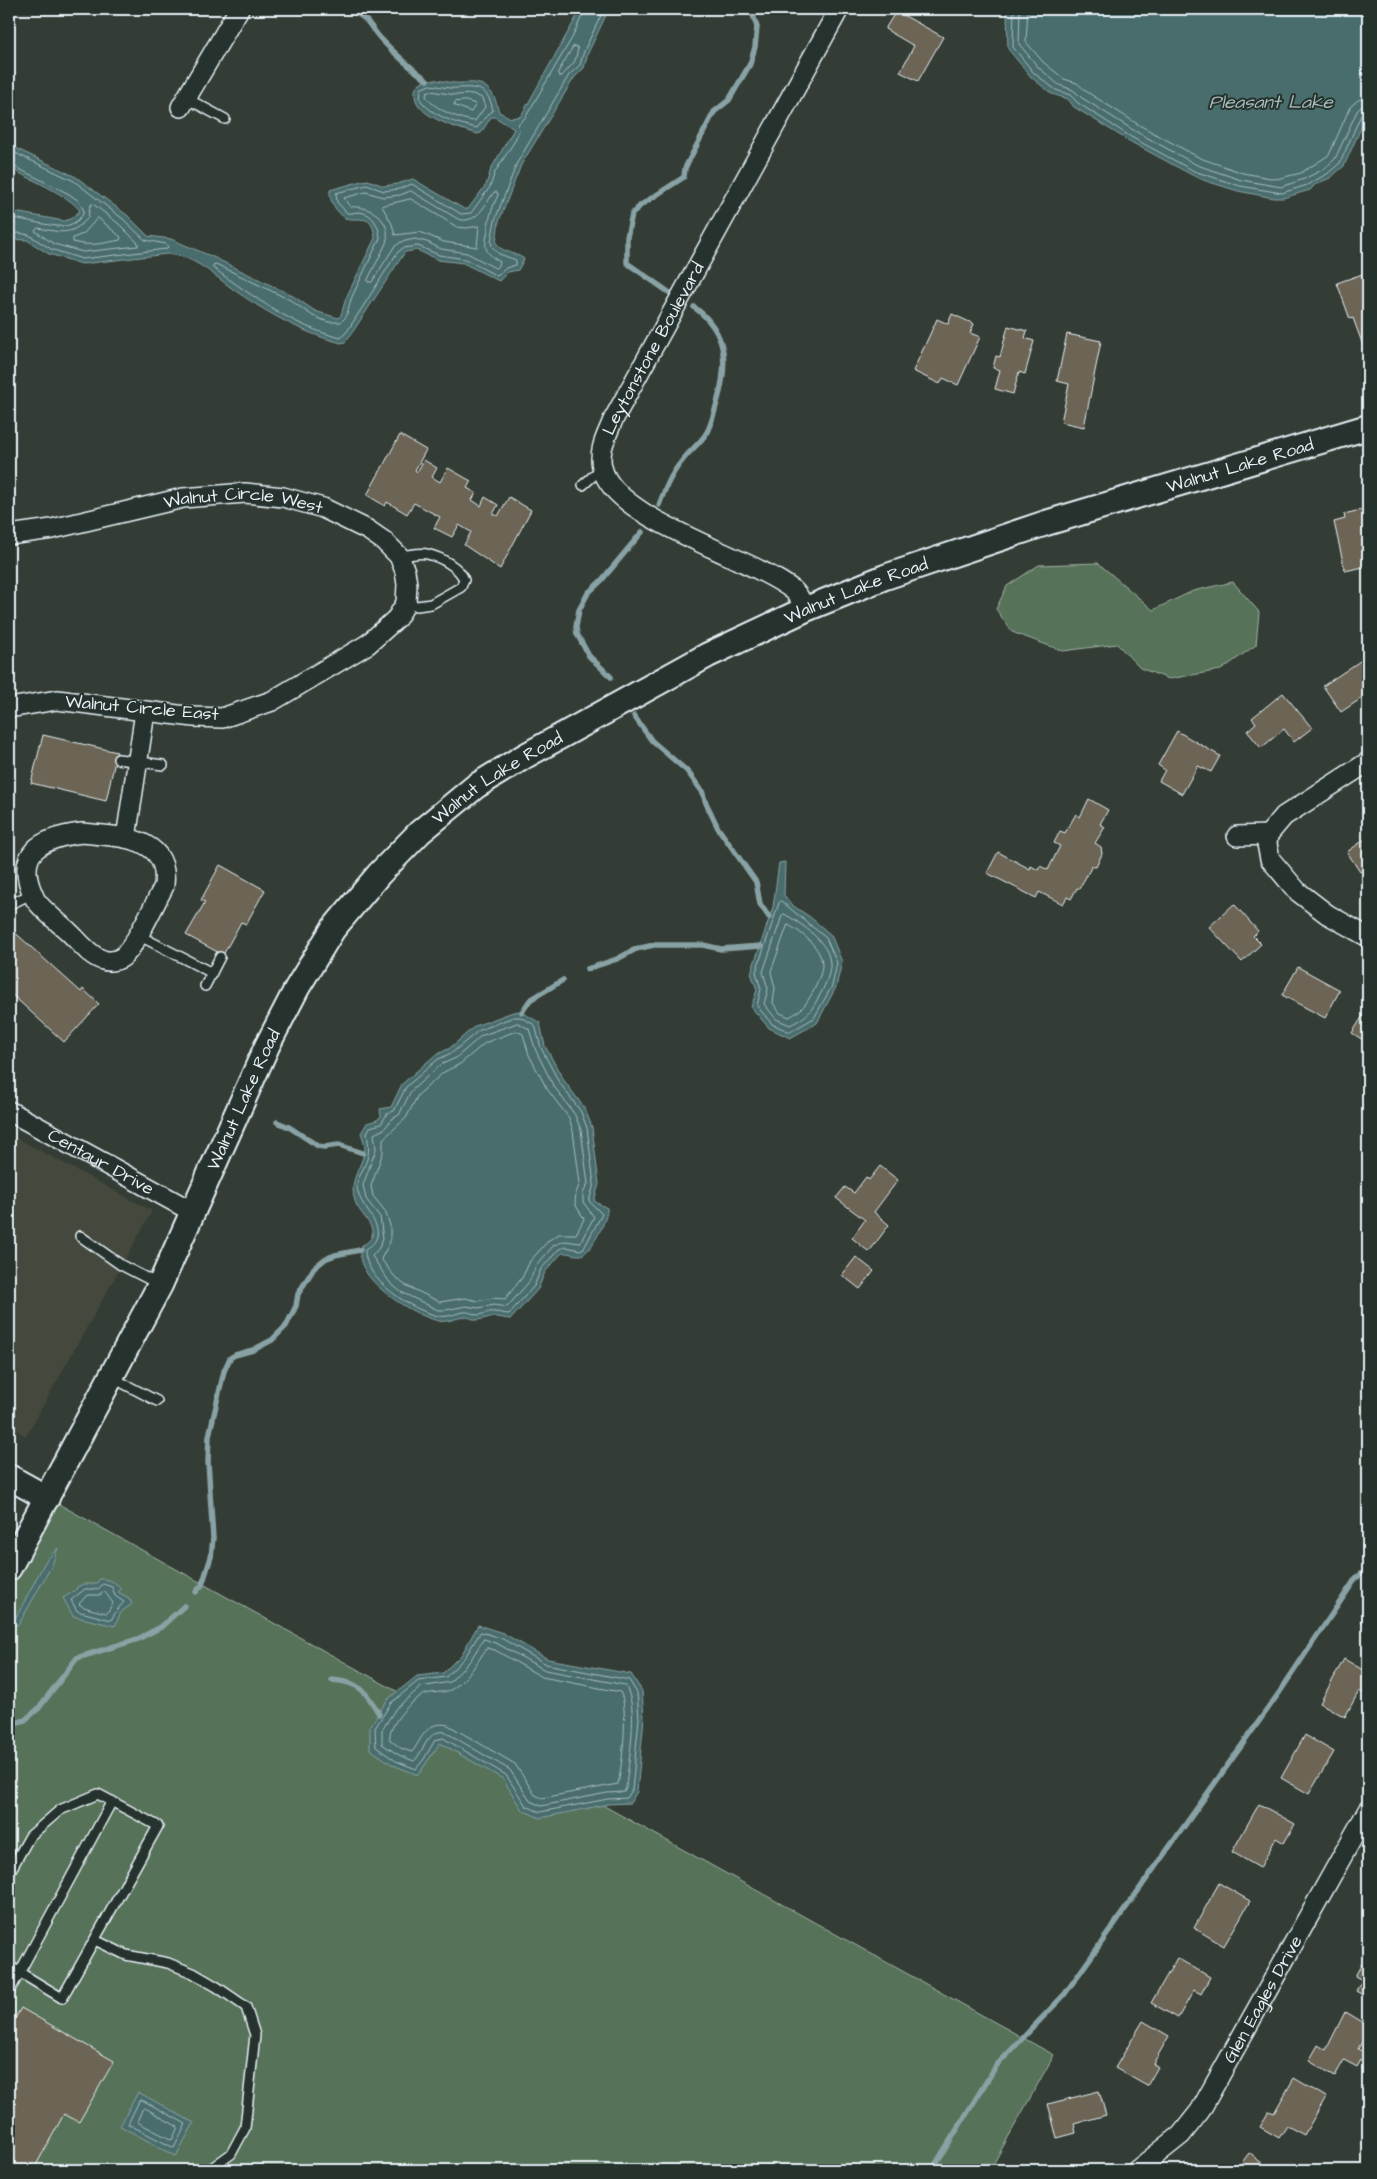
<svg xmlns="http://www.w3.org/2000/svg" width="1377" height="2179" font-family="'Architects Daughter',sans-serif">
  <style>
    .built { fill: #45493e }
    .green { fill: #577258; stroke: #a0b2a8 }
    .water { fill: #486d6d; stroke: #88a2a5 }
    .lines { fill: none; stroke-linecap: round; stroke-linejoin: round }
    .shore { stroke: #a8bcc0; stroke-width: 1 }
    .stream { stroke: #88a2a5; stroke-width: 5.5 }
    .building { fill: #6c6554; stroke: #e8f1f8 }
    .service-casing { stroke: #e8f1f8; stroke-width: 12 }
    .minor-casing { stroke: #e8f1f8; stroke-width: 22 }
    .tertiary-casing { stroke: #e8f1f8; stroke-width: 28 }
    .service { stroke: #26332d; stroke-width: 9 }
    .minor { stroke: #26332d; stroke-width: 19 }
    .tertiary { stroke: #26332d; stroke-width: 24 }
    .labels { text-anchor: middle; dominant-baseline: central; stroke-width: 4; stroke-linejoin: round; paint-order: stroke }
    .street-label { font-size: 18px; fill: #e8f1f8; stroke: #26332d }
    .water-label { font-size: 19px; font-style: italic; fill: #a8bcc0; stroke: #26332d }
  </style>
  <rect width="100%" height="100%" fill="#343d35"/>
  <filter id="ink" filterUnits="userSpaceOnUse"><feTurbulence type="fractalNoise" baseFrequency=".02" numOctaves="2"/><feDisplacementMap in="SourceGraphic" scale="10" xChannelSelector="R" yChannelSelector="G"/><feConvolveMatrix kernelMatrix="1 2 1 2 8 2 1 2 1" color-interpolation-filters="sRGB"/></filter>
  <g filter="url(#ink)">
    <path class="built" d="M9 1134 152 1211 26 1436 9 1426Z"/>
    <path class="green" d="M1098 563 1153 610 1193 591 1233 582 1259 612 1256 645 1221 670 1169 679 1140 668 1117 644 1063 651 1012 632 996 609 1007 586 1039 565Z
      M46 1497 1054 2055 990 2170H9V1566Z"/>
    <path class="water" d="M581 9H609L588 53 584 68 574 78 521 165 499 221 496 242C500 253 516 252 524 259L518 270 508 272 499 281 463 263 438 260 417 250 405 252 352 333 345 342 341 343C305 334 271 315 240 294 217 279 196 255 167 254L82 264 49 254 27 240 9 239V211L64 221 70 219 80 211C71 196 26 177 9 168V145L76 177 127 215 148 236 171 239 213 257 293 296 315 311 338 318 341 315 346 298 375 238C372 212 361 222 345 218 336 211 329 202 330 190L362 181 368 180 384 186 397 184 413 179 464 209H468L486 185 491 169 514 129 495 117H491L481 133 478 134C461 129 417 118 415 96 414 92 416 85 420 83 430 76 444 82 454 83 467 84 480 79 490 91 495 96 497 105 499 112L511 118 521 116Z
      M1010 9H1368V112L1344 166 1330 178 1316 184 1310 190 1283 198H1274L1238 191 1206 181 1192 175 1129 141 1074 107 1068 99 1052 94 1031 77 1008 49 1007 15Z
      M785 862 784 895 792 905 810 917 831 935 842 962 836 987 817 1023 790 1038 769 1028 751 1007 757 990 751 973 773 907 779 863Z
      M520 1011 540 1023 545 1046 563 1079 585 1109 592 1127 599 1184 594 1201 607 1208C609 1217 591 1253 581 1255 575 1256 568 1252 562 1253L545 1272 538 1289 511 1319C505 1319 501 1317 496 1317 489 1316 483 1320 476 1320 473 1319 469 1317 465 1317 454 1318 446 1324 435 1320 410 1313 351 1278 361 1246 388 1233 359 1216 355 1201 348 1179 362 1169 365 1148 365 1144 363 1138 361 1133L367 1123 377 1120 381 1116 380 1109 391 1107 402 1084 434 1056 450 1048 475 1026 513 1012Z
      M58 1548 52 1565 19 1624 11 1627 45 1562Z
      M100 1579C110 1579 115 1582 121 1589L118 1592 129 1598 132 1604 121 1612 115 1626 73 1616 63 1598 76 1590 77 1587 83 1584H96Z
      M478 1625 503 1633 548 1659 631 1674 642 1691 644 1718 637 1792 630 1803 609 1804 540 1818 522 1810 503 1779 440 1743 418 1775 393 1765 370 1749V1727L387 1700 417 1676 443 1673 462 1654Z
      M138 2092 194 2123 176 2156 120 2126Z"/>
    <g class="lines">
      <path class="shore" d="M585 9 572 38 525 118 518 124 519 131 514 142 495 172 490 187 471 213 461 214 412 184 399 189 384 191 367 185 336 193 337 202 347 213C352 214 354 212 359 212 373 213 379 226 380 238L351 299 346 317 341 322H328L313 316 290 300 216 264 213 265V268C253 296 293 327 341 338L348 330 397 253 403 248 418 246 439 255 465 259 497 276 506 268 516 265V260L499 254 493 248 491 242 495 220 517 163 569 75 580 65 584 51 604 9
        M1014 9 1013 47 1034 73 1056 90 1070 95 1078 103 1131 137 1194 171 1240 186 1282 193 1307 185 1327 174 1340 163 1361 115 1368 112
        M1020 9 1019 44 1039 68 1059 85 1073 90 1082 98 1135 131 1197 165 1241 180 1281 187 1304 179 1324 169 1335 159 1357 111 1361 107 1368 105
        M1028 9 1026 42 1043 62 1064 79 1077 83 1087 92 1139 125 1200 158 1243 173 1276 179 1301 173 1329 155 1350 107 1358 100 1368 98
        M573 47 576 46 578 49 575 61 562 76H559L558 73Z
        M430 85C439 86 449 89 458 88 478 87 489 88 493 111L488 114 477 128C458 124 431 116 420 99L421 89Z
        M431 91 456 95 473 94 482 98 485 107 475 121C461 120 433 109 426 96L427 92Z
        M466 101 476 104 471 112 454 105 455 102Z
        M9 150 74 181 123 219 145 240 166 244 168 247 166 249 82 259 51 249 29 235 19 233 9 234
        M9 164 69 194 79 201 84 211C82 219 72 226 63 226 51 227 22 219 9 217
        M411 191 458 219C476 225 485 205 494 192H497L498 195C493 206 489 216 488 229 485 247 482 251 500 262L498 267 495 268 467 253 441 249 427 242 415 239 401 242 394 247 372 282H368V279C374 267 381 255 386 243 393 220 370 205 350 207L344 198 366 192 383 197 400 195Z
        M411 199 457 227 467 228 479 226 477 247 444 242 420 232 395 235 392 224 382 206Z
        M93 204 119 224 138 243V246L83 252 54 244 35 231 38 228C61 232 70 237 88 218L90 206Z
        M98 218 121 237 120 240C105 243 89 247 73 242V238L83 234Z
        M781 901 826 938 837 963 832 986 814 1018 790 1032 772 1024 757 1006 761 989 756 972 779 903Z
        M784 914C801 923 829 942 830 963 831 973 825 985 821 993 811 1011 809 1016 790 1025L776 1019 764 1004 768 989 763 972 782 916Z
        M788 925C802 932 823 949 822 966 821 975 817 984 813 992 805 1005 803 1010 789 1017L780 1013 773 1003 775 988 771 972Z
        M514 1017H520L535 1025 541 1048 559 1082 581 1112 587 1128 594 1184 589 1201 602 1214 584 1248 580 1250 566 1247 559 1249 541 1269 534 1286 509 1314C504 1314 500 1312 494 1312 489 1311 484 1314 479 1315 474 1315 469 1311 464 1312 455 1313 448 1318 438 1316 412 1310 364 1280 365 1250 397 1230 357 1210 357 1185 357 1179 362 1173 364 1167 370 1155 369 1145 367 1133L370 1127 381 1124 387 1114 394 1111 406 1087 437 1060 453 1052 478 1031Z
        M518 1023 529 1029 536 1051 553 1085 575 1115 581 1130 588 1184 583 1193V1202L594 1217 580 1243 565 1241 554 1245 536 1266 529 1282 507 1307 494 1305 478 1308 466 1306 446 1310H438L401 1292 390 1283 372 1256 379 1248 383 1238 380 1217 366 1199 363 1185 376 1149 374 1134 384 1129 392 1119 399 1115 411 1091 440 1065 456 1058 481 1036Z
        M517 1031 523 1034 529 1055 547 1089 569 1118 573 1131 580 1183 576 1193 575 1204 584 1219 576 1234H559L549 1240 530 1261 522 1278 505 1299 493 1298 478 1301 465 1298 440 1302 405 1285 395 1277 381 1259 390 1242V1225L385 1211 373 1196 371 1186 383 1152V1139L406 1118 418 1095 444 1072 460 1064 485 1043Z
        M103 1584 112 1587 115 1596 124 1602 117 1610 111 1620 77 1611 71 1600 85 1589H98Z
        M105 1592 113 1603 107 1613C101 1612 83 1608 79 1604L87 1595H99Z
        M481 1632 501 1638 546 1664 629 1680 637 1693 639 1718 632 1790 627 1798 608 1799 540 1812 526 1806 506 1775 443 1738 435 1740 424 1759 416 1769 396 1761 376 1747 375 1728 391 1703 418 1681 446 1677 465 1657Z
        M484 1639 498 1644 545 1670 625 1685C640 1709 628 1760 626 1788L624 1792 607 1793 541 1806 530 1801 510 1770 445 1732C427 1729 424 1752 414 1761L399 1755 382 1744V1730L396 1708 421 1687 450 1682 470 1661Z
        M487 1648 495 1650 542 1677 620 1692C629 1706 622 1767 618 1784L542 1798 535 1795 515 1764 448 1725C426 1720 422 1739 412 1752L402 1749 390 1740C387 1726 412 1698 426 1694 436 1691 447 1694 455 1687 471 1675 476 1663 487 1648Z
        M142 2100 186 2124 174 2148 128 2124 139 2101Z
        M145 2108 178 2127 172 2140 137 2122 142 2110Z"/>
      <path class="stream" d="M350 9C370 20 367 23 380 38 394 53 411 68 427 80
        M670 293 627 263V237L632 214 641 205 684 177 685 168 714 112 729 100 750 64 755 47 757 27 751 9
        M659 505C665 489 671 474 682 461 689 451 701 443 707 432 712 423 714 412 717 403 728 365 729 333 694 307
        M611 677 589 656 577 634 576 627 579 610 588 593 601 581 642 532
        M634 716 652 741 687 771 702 791 706 803 718 828 756 882 760 904 769 917
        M587 969 617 959 636 949 654 945H703L721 949 761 946
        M522 1012 530 1000 563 980
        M277 1122 289 1127 318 1146 324 1147 339 1145 363 1153
        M196 1592 202 1585 211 1557 213 1538 208 1462 209 1436 224 1371 230 1358 235 1355 253 1350 272 1340 286 1326 296 1306 298 1294 314 1268 325 1259 335 1255 360 1250
        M332 1680C360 1682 366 1691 379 1714
        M9 1725 25 1720 38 1709 77 1658 138 1639 161 1627 184 1606
        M932 2170 996 2066 1064 1995 1279 1693 1356 1578 1368 1569"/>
    </g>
    <path class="building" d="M896 11 943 37 918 81 900 72 914 46 885 29Z
      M1368 272V347L1364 348 1353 318 1350 319 1337 283Z
      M952 314 974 324 970 333 980 337 958 385 943 378 940 384 913 371 937 319 948 324Z
      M1008 326 1027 331 1025 338 1034 341 1025 374 1019 372 1013 394 995 389 1000 370 993 368 996 356 1000 357Z
      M1067 334 1101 341 1084 427 1061 422 1069 384 1057 381Z
      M400 435 426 450 415 470 417 472 424 460 437 468 432 477 440 482 448 468 471 481 467 488 476 493 472 500 481 506 485 497 498 505 493 514 498 516 509 497 531 510 500 569 464 545 471 532 459 525 452 537 434 528 440 517 414 503 407 514 387 502 385 506 367 495Z
      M1365 509 1368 526V566L1345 571 1334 522 1345 519 1344 514Z
      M1363 659 1368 667V694L1341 712 1323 686Z
      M1283 693 1312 728 1294 742 1284 729 1261 748 1247 731 1256 723 1252 718Z
      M1177 731 1220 756 1211 772 1198 766 1182 794 1159 781 1165 770 1158 765Z
      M43 735 117 752 106 801 31 783Z
      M1089 799 1108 810 1100 824 1105 827 1095 843 1101 847 1102 854 1096 867 1092 866 1079 889 1077 888 1071 899 1067 897 1063 904 1039 892 1036 898 987 873 998 852 1030 869 1031 866 1038 870 1040 866 1048 870 1060 846 1054 843 1060 831 1065 833 1076 814 1080 817Z
      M1368 837V867L1360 872 1347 852Z
      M220 865 265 890 246 924 241 922 223 955 186 935 205 902 201 900Z
      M1234 904 1258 931 1253 936 1261 944 1242 962 1209 927Z
      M11 929 81 992 83 989 99 1004 64 1042 9 992V931Z
      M1298 967 1340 990 1325 1018 1282 995Z
      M1368 1008V1043L1352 1033Z
      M880 1166 898 1180 874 1212 889 1225 869 1252 852 1238 865 1220 836 1198 845 1187 854 1193 866 1177 869 1180Z
      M856 1257 874 1271 860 1289 842 1275Z
      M1368 1612V1626L1361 1621Z
      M1344 1659 1368 1673V1690L1366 1695 1359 1691 1345 1717 1320 1703Z
      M1305 1735 1334 1752 1309 1794 1281 1778Z
      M1259 1804 1295 1824 1284 1843 1276 1838 1260 1868 1232 1852Z
      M1219 1883 1250 1901 1224 1946 1194 1928Z
      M1368 1953V1998L1356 1991 1362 1980 1355 1976Z
      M1177 1958 1210 1977 1201 1994 1194 1990 1178 2018 1151 2003Z
      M21 2008 114 2061 79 2122 64 2114 35 2167 29 2163 25 2170H9V2029Z
      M1345 2012 1368 2026V2031L1358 2049 1365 2053 1357 2067 1344 2060 1335 2076 1309 2061 1318 2045 1326 2050Z
      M1143 2021 1169 2036 1153 2064 1158 2067 1147 2086 1115 2068Z
      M1294 2078 1326 2097 1304 2135 1287 2126 1279 2138 1260 2127 1269 2111 1274 2113Z
      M1099 2091 1106 2115 1074 2124 1076 2133 1057 2138 1048 2104Z
      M1249 2153 1271 2170H1242L1244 2168 1240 2165Z"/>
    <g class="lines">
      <defs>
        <path id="service" d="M186 98 225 119
          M583 485 602 468
          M399 556C407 556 419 552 427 554 440 557 460 567 464 580L461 587 431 604 417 606 406 603
          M118 759 163 765
          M9 905 33 893
          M138 935 212 973
          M205 986 220 957
          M80 1236 121 1265 158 1284
          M111 1377 157 1401
          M9 1873 30 1836 60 1810 98 1794 158 1826 62 1998 9 1966
          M95 1940 126 1955 168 1963 193 1973 217 1987 246 2007 255 2035 245 2128 231 2154 209 2170
          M9 1992 112 1801"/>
        <g id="minor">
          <path d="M181 107 239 9"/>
          <path id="s1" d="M9 535 52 529 183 498 245 493 283 497 323 508 368 530 384 541 399 556 405 571 407 584 406 603 397 618 368 644 272 701 222 718 194 717 57 700 9 708"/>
          <path id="s2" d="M806 609C802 603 799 595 793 590 750 556 613 520 602 467 598 450 607 435 613 420L839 9"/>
          <path d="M82 833C118 837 170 835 164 886 156 901 133 951 121 958 116 961 108 962 103 960 89 956 78 940 68 931 59 923 40 908 35 899 12 852 41 838 82 833Z"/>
          <path d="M1268 835 1267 844 1270 859 1297 891 1327 914 1368 937"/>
          <path d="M1268 835 1284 816 1368 762"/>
          <path d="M1237 836 1268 835"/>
          <path d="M126 838 145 712"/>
          <path id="s3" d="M9 1111 193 1212"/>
          <path id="s4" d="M1137 2170 1181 2135 1200 2111 1368 1810"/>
        </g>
        <g id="tertiary">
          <path d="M9 1477 47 1498"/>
          <path id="s5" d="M9 1568 160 1285 267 1046 297 988 333 929 379 874 420 832 476 786 525 756 708 655 806 609 885 577 1046 523 1368 427"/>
        </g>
      </defs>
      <use href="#service" class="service-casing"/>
      <use href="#minor" class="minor-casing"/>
      <use href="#tertiary" class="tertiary-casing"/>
      <use href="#service" class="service"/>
      <use href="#minor" class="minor"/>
      <use href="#tertiary" class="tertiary"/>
    </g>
  </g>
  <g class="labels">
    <g class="street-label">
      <text stroke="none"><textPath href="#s2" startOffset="386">Leytonstone Boulevard</textPath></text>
      <text stroke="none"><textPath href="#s5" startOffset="1752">Walnut Lake Road</textPath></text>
      <text stroke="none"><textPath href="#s1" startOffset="239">Walnut Circle West</textPath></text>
      <text stroke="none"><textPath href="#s5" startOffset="1348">Walnut Lake Road</textPath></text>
      <text transform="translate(142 708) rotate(5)">Walnut Circle East</text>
      <text stroke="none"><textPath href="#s5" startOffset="942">Walnut Lake Road</textPath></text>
      <text stroke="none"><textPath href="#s5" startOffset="524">Walnut Lake Road</textPath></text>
      <text stroke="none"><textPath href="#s3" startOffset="105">Centaur Drive</textPath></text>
      <text stroke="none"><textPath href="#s4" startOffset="215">Glen Eagles Drive</textPath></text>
    </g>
    <g class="water-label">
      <text x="1271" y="102">Pleasant Lake</text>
    </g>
  </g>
  <rect width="1377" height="2179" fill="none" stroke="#26332d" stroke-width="30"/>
  <rect x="15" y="15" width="1347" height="2149" fill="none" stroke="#e8f1f8" stroke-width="2" filter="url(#ink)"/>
</svg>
